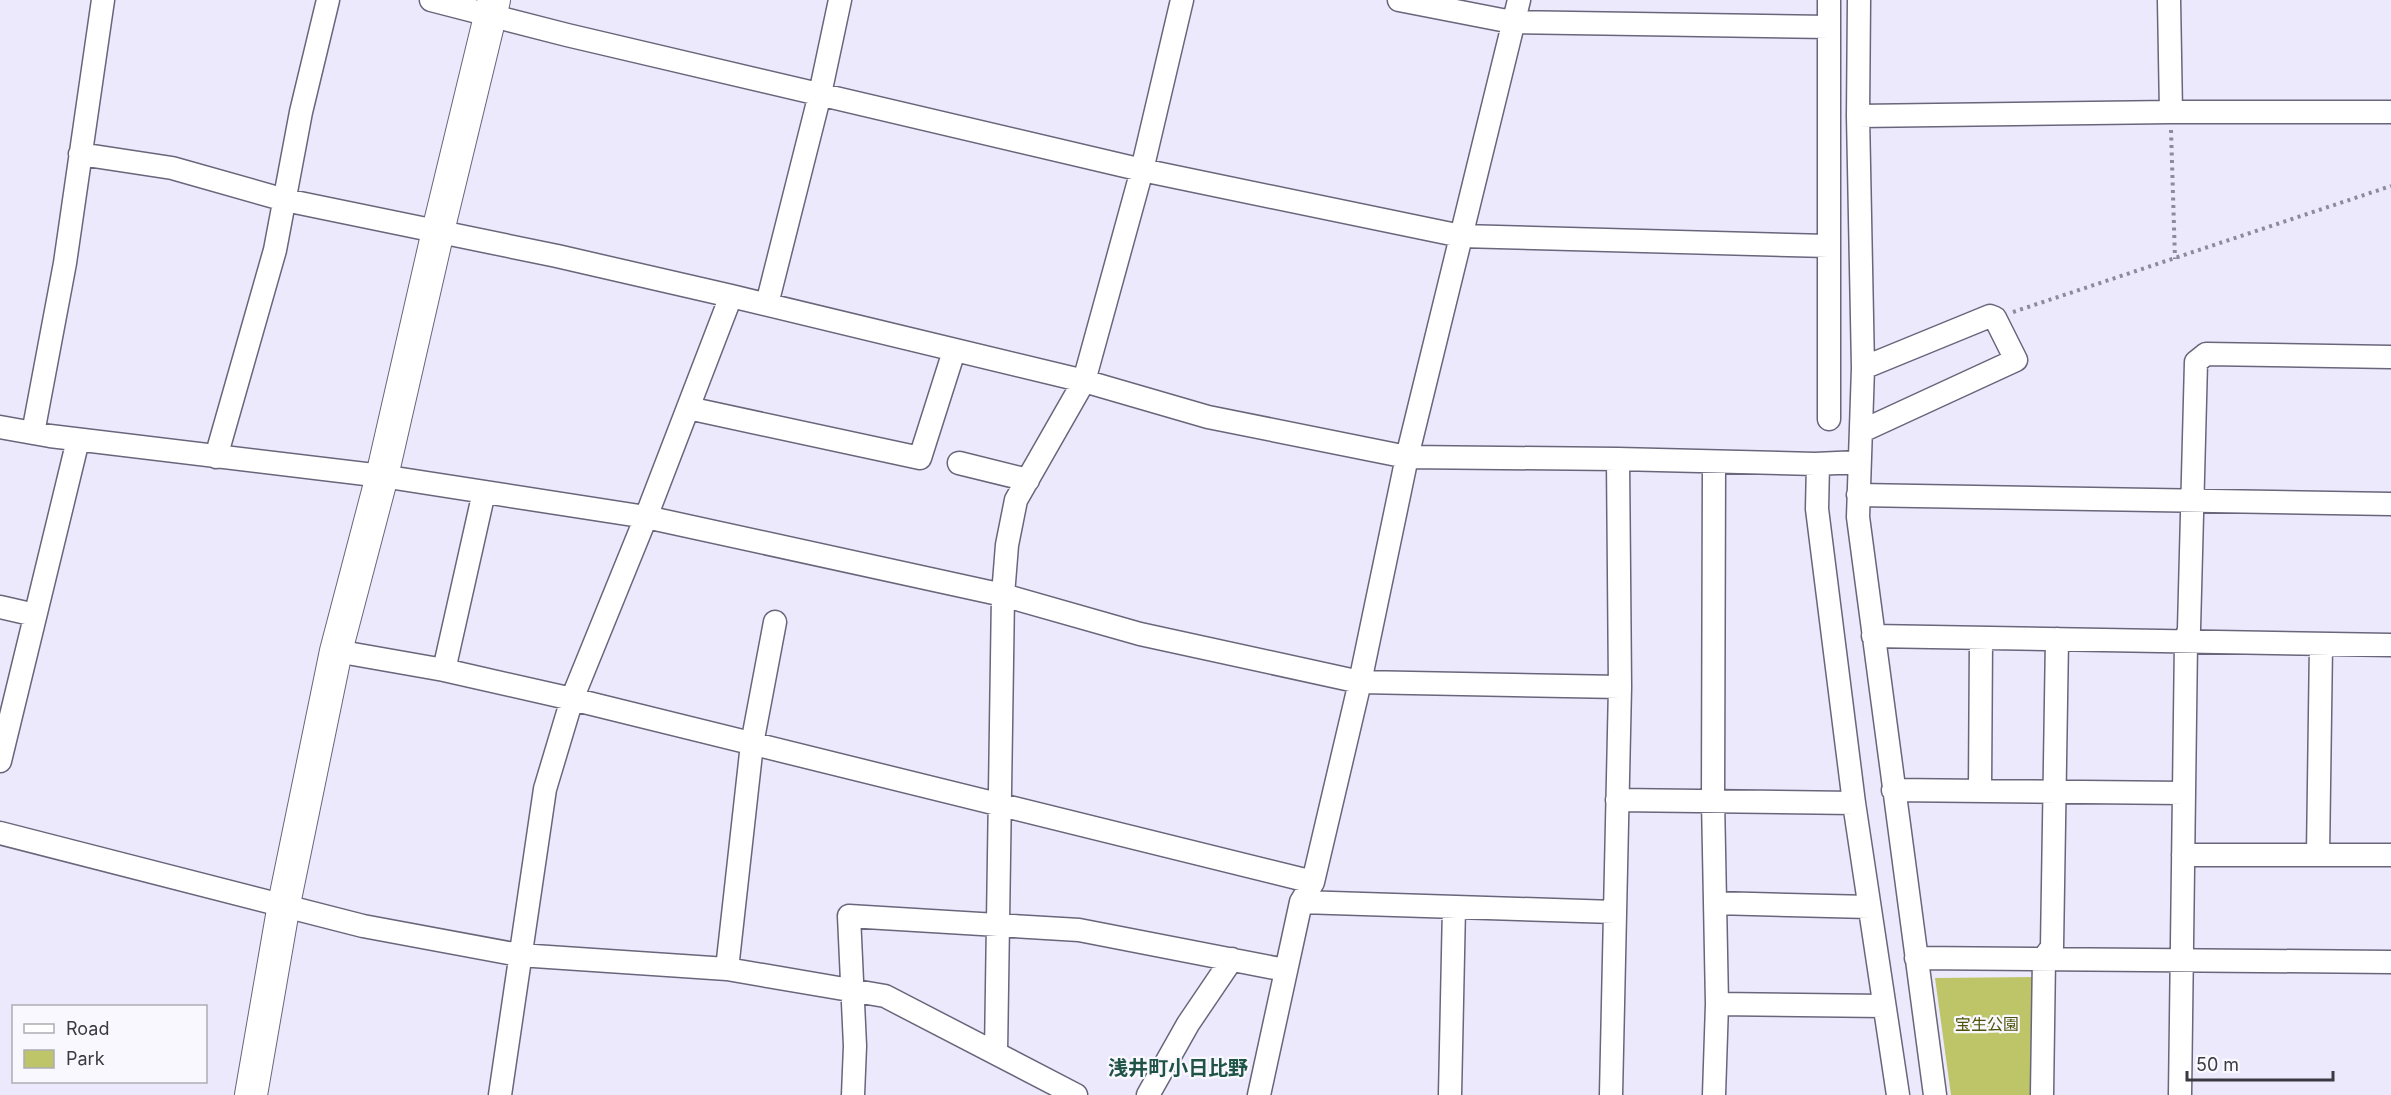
<svg xmlns="http://www.w3.org/2000/svg" width="2391" height="1095" font-family="Inter,'Noto Sans JP',sans-serif">
  <style>
    .green { fill: #bdc568 }
    .lines { fill: none; stroke-linecap: round; stroke-linejoin: round }
    .street-casing { stroke: #69657a; stroke-width: 25 }
    .secondary-casing { stroke: #69657a; stroke-width: 34 }
    .path { stroke: #8d8b9a; stroke-width: 4; stroke-dasharray: 3 4.5; stroke-linecap: butt }
    .street { stroke: #fff; stroke-width: 22 }
    .secondary { stroke: #fff; stroke-width: 32 }
    .labels { text-anchor: middle; dominant-baseline: central; stroke-width: 4.5; stroke-linejoin: round; paint-order: stroke }
    .park-label { font-size: 16px; fill: #4f530a; stroke: #f9f8fe }
    .quarter-label { font-size: 20px; font-weight: bold; fill: #1f5346; stroke: #f9f8fe }
  </style>
  <rect width="100%" height="100%" fill="#ece9fd"/>
  <path class="green" d="M2034 977 2033 1095H1951L1935 978Z"/>
  <g class="lines">
    <defs>
      <path id="street" d="M431 0 567 35 1142 170 1461 236 1828 246
        M1399 0 1512 22 1829 27
        M1829 0V419
        M1859 0 1858 116 1863 368 1858 517 1935 1095
        M2169 0 2171 112
        M1858 116 2171 112H2391
        M80 154 172 168 285 200 557 256 731 296 1084 381 1208 417 1407 457 1618 459 1815 464 1859 462
        M767 304 820 94 840 0
        M688 408 920 458 954 351
        M0 427 50 436 382 476 646 517 1003 595 1140 634 1360 682 1620 687
        M1862 431 2016 360 1995 318 1990 316 1863 368
        M33 433 65 263 103 0
        M216 457 275 250 301 112 328 0
        M959 463 1028 480
        M1818 464 1817 509 1854 803 1898 1095
        M1858 495 2391 504
        M0 607 35 615
        M1873 636 2391 645
        M336 651 444 670 572 699 1313 882
        M444 670 484 492
        M0 761 78 440
        M1893 790 2184 793
        M1980 791 1981 638
        M1617 800 1854 803
        M0 833 363 926 519 955 727 969 885 996 1076 1095
        M2183 855H2391
        M2318 855 2321 644
        M1301 902 1614 912
        M1715 903 1869 907
        M1916 958 2391 962
        M727 969 752 744 775 622
        M1717 1004 1884 1006
        M996 1053 1003 595 1007 545 1016 500 1084 381 1142 170 1182 0
        M500 1095 545 789 572 699 646 517 731 296
        M853 1095 855 1046 849 916 1079 930 1285 970
        M1148 1095 1188 1024 1232 959
        M1259 1095 1301 902 1313 882 1360 682 1407 457 1519 0
        M1450 1095 1454 907
        M1611 1095 1620 687 1618 459
        M1714 1095 1717 1004 1713 800 1714 463
        M2042 1095 2044 958 2052 947 2057 639
        M2180 1095 2186 641 2189 629 2196 362 2206 354 2391 357"/>
      <path id="secondary" d="M251 1095 284 904 336 651 382 476 438 231 494 0"/>
    </defs>
    <use href="#street" class="street-casing"/>
    <use href="#secondary" class="secondary-casing"/>
    <path class="path" d="M2171 130 2175 259
      M2013 312 2391 186"/>
    <use href="#street" class="street"/>
    <use href="#secondary" class="secondary"/>
  </g>
  <g class="labels">
    <g class="park-label">
      <text x="1987" y="1024">宝生公園</text>
    </g>
    <g class="quarter-label">
      <text x="1178" y="1068">浅井町小日比野</text>
    </g>
  </g>
  <rect x="12" y="1005" width="195" height="78" fill="#f9f8fe" stroke="#adacb3" stroke-width="1.5"/>
  <rect x="24" y="1024" width="30" height="9" fill="#ffffff" stroke="#adacb3" stroke-width="1.5"/>
  <text x="66" y="1035" font-size="18" fill="#3b3a43">Road</text>
  <rect x="24" y="1050" width="30" height="18" fill="#bdc568" stroke="#adacb3" stroke-width="1.5"/>
  <text x="66" y="1065" font-size="18" fill="#3b3a43">Park</text>
  <path d="M2187 1071v9h146v-9" fill="none" stroke="#3b3a43" stroke-width="3"/>
  <text x="2196" y="1071" font-size="18" fill="#3b3a43" stroke="#f9f8fe" stroke-width="4.5" paint-order="stroke">50 m</text>
</svg>
